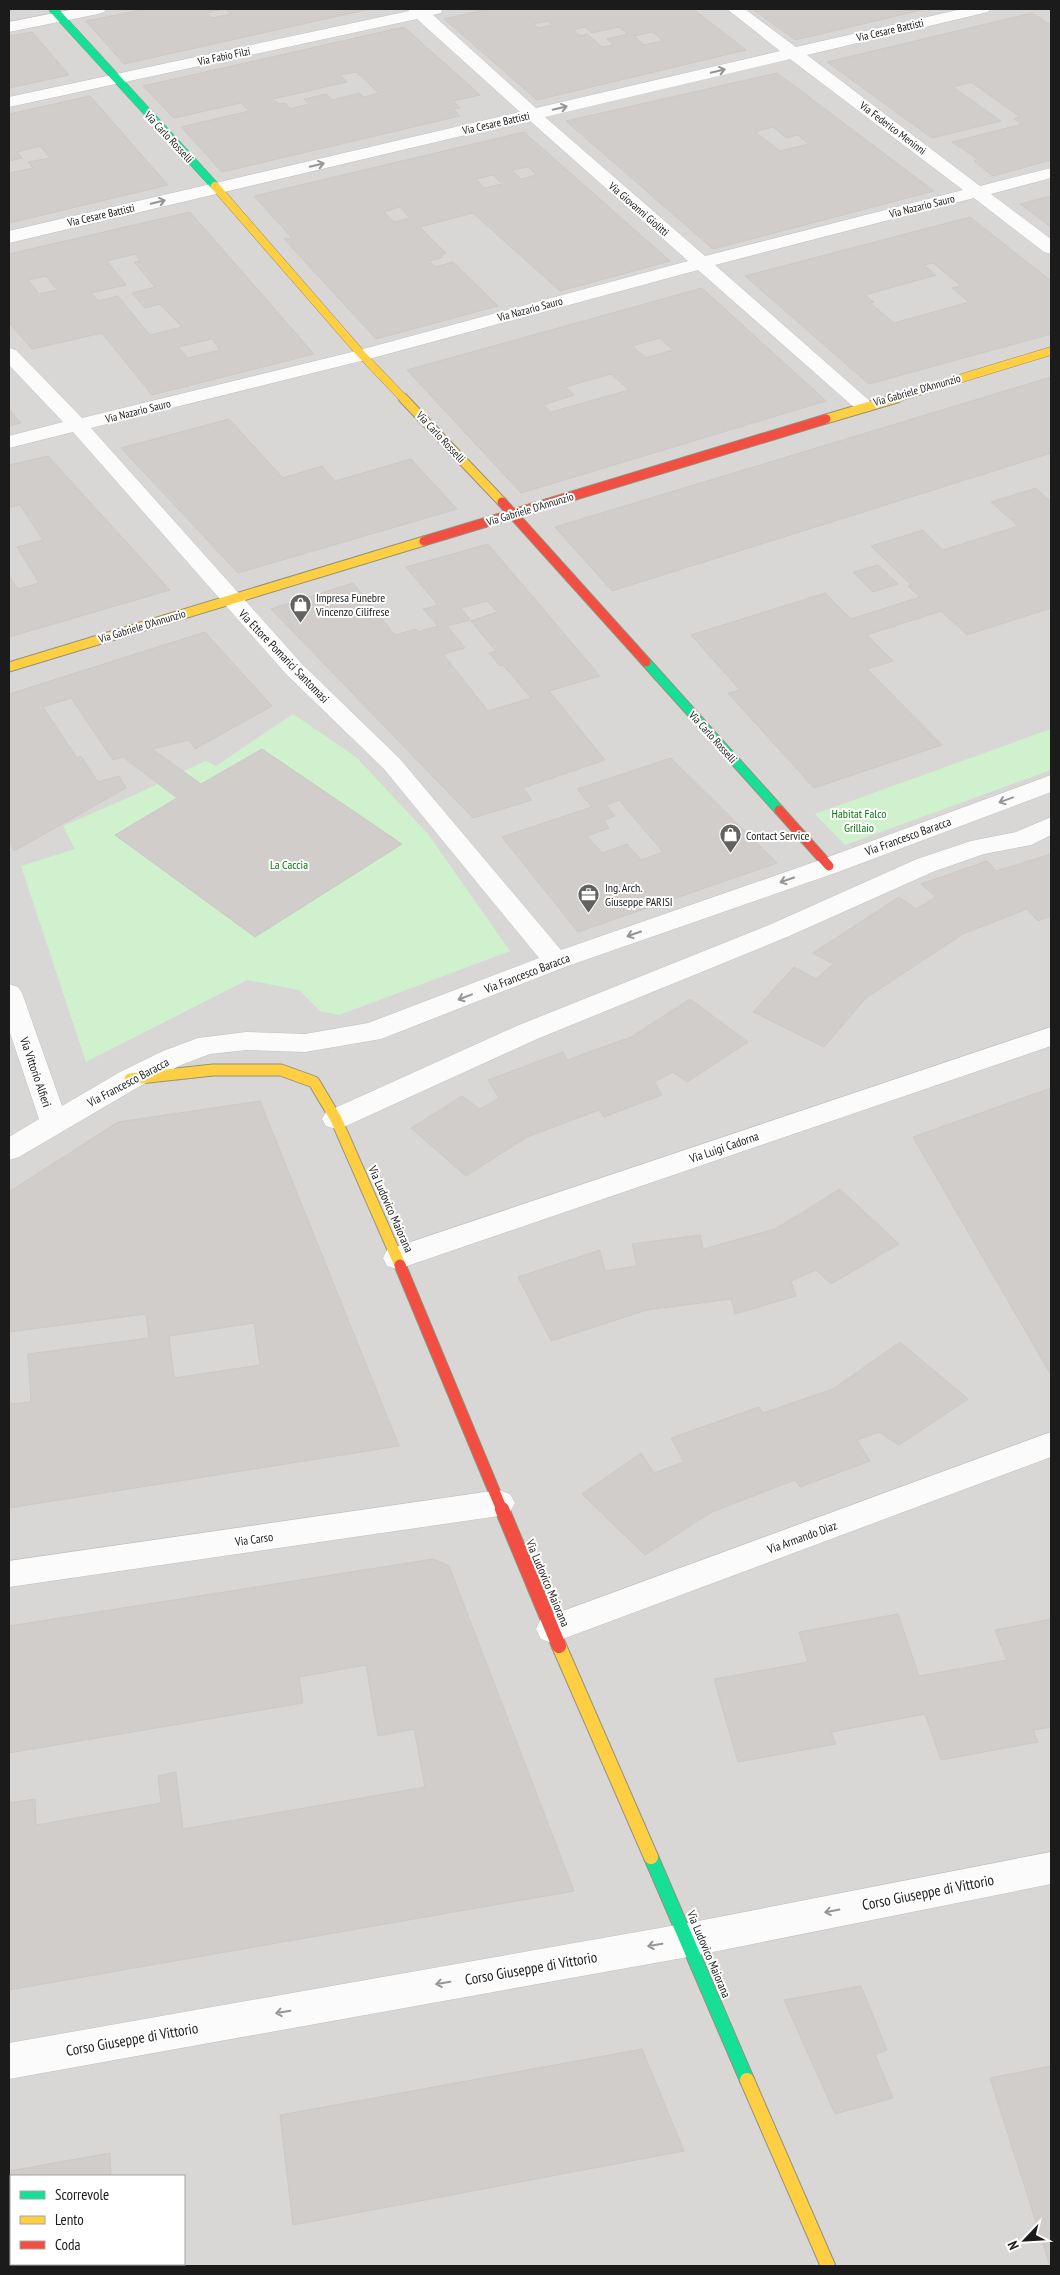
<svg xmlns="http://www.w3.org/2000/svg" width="1060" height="2275" font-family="'PT Sans Narrow',sans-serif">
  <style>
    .residential { fill: #d9d7d5; fill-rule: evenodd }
    .park { fill: #d0f1cd }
    .building { fill: #d0cdca; stroke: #cdc8c5; fill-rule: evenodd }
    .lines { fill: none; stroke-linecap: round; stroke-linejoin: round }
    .street-casing { stroke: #c2c1bf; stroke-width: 1 }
    .fast-far2-casing { stroke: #93927c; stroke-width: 9 }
    .fast-far1-casing { stroke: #93927c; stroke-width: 11 }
    .fast-casing { stroke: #93927c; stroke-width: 16 }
    .slow-far3-casing { stroke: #93927c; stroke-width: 9 }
    .slow-far2-casing { stroke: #93927c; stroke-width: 11 }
    .slow-far1-casing { stroke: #93927c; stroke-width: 13 }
    .slow-casing { stroke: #93927c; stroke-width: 16 }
    .jam-far2-casing { stroke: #93927c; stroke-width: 11 }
    .jam-far1-casing { stroke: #93927c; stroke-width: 13 }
    .jam-casing { stroke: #93927c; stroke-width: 16 }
    .street { fill: #fcfbfb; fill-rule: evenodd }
    .fast-far2 { stroke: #16e098; stroke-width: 8 }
    .fast-far1 { stroke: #16e098; stroke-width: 9 }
    .fast { stroke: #16e098; stroke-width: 14 }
    .slow-far3 { stroke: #ffcf43; stroke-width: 8 }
    .slow-far2 { stroke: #ffcf43; stroke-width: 9 }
    .slow-far1 { stroke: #ffcf43; stroke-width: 11 }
    .slow { stroke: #ffcf43; stroke-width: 14 }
    .jam-far2 { stroke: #f24e42; stroke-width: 9 }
    .jam-far1 { stroke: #f24e42; stroke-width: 11 }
    .jam { stroke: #f24e42; stroke-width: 14 }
    .oneway { stroke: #979696 }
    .labels { text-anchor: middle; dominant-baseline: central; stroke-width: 4; stroke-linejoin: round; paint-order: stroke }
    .far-street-label { font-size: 11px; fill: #1b1b1b; stroke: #fff }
    .poi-label { font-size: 12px; fill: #1b1b1b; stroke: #fff; text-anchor: start }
    .street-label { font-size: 12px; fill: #1b1b1b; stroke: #fff }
    .park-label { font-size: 12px; fill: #0a780b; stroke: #fff }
    .near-street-label { font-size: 15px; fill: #1b1b1b; stroke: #fff }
  </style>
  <rect width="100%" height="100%" fill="#eae7e3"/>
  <path class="residential" d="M9 9H1051V2266H9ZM11 2176H184V2264H11Z"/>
  <path class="park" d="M293 714 356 757 428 834 510 951 339 1015 320 1011 299 990 247 980 86 1062 21 866 75 849 63 826 139 793 205 761 216 766Z
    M1051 729V770L845 845 815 814Z"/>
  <path class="building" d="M146 9H223L206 13 212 18 231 14 225 9H370L124 64 86 21Z
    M488 9H693L746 50 537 100 444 19ZM548 21 553 25 538 28 533 24ZM585 27 592 33 619 27 628 34 607 39 614 45 602 47 587 34 580 36 573 30ZM653 32 663 41 644 45 634 36Z
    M753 9H926L795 40Z
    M1032 13 1051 25V160L993 176 974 161 979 160 952 142 1022 124 1014 119 1020 117 971 82 953 87 1001 121 932 138 827 62Z
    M404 27 480 95 453 101 460 108 453 109 460 116 222 172 181 127 249 111 241 103 174 118 143 86ZM356 72 379 93 363 97 360 93 332 100 326 94 304 99 309 104 290 109 285 103 279 104 273 99 347 82 340 75Z
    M32 32 69 75 9 88V36Z
    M777 73 934 191 713 249 566 121ZM773 127 786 138 798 135 809 144 780 151 755 132Z
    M90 96 168 185 9 223V173L33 168 28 162 50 158 40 146 17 152 22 158 9 161V114Z
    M524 132 670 261 560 291 473 213 420 227 446 253 441 255 443 257 429 261 435 267 453 262 498 306 376 339 284 239 292 238 254 196ZM528 167 537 175 521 179 512 170ZM493 175 502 184 484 188 476 179ZM400 207 410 218 394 222 384 212Z
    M1051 196V227L1020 204Z
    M190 212 314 354 152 395 102 333 32 349 9 323V254ZM135 254 140 261 134 262 155 287 132 293 145 308 160 304 182 327 150 335 118 296 98 301 91 293 126 285 107 261ZM46 276 57 290 39 294 28 280ZM212 339 220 350 188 358 178 347Z
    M970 217 1051 281V334L869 384 745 276ZM933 263 961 286 952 288 969 302 894 323 870 303 874 302 865 295 936 275 924 265Z
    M702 288 826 401 521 493 407 370ZM660 338 673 350 646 358 632 346ZM611 374 629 390 551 412 543 405 574 395 565 387Z
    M1051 377V453L612 591 555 527Z
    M9 409 21 423 9 426Z
    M229 419 283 478 322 466 335 481 411 459 457 509 238 573 121 448Z
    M48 456 170 590 9 637V576L18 589 39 583 17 547 43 540 20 505 9 507V465Z
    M1036 488 1051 502V608L967 635 941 611 867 635 893 661 867 669 942 745 814 788 728 693 740 690 691 635 825 593 851 619 920 597 908 586 911 585 871 546 923 530 943 550 1018 526 991 502Z
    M488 544 600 676 549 691 605 760 523 788 532 800 473 818 271 609 353 583 395 635 416 629 418 632 438 626 423 609 438 605 406 567ZM487 601 497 612 471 621 496 651 489 653 500 666 503 665 531 698 488 711 443 654 465 648 447 626 470 620 461 608Z
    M878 565 898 584 873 592 853 572Z
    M205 632 272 706 195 749 189 740 152 749 201 784 262 749 402 844 255 937 115 835 177 798 123 757 113 760 71 698 43 707 77 758 81 756 98 782 119 776 126 788 14 851 9 839V694Z
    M671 758 777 863 578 932 502 837 592 807 577 789ZM619 800 663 852 641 860 627 844 602 853 587 836 609 828 604 820 615 816 606 805Z
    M1051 854V916L1038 921 1027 909 963 934 866 998 824 1047 753 1012 794 967 816 979 833 964 813 953 899 897 916 909 936 897 921 884 987 861 996 871Z
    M690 999 748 1042 687 1082 673 1072 654 1082 662 1095 604 1117 599 1110 527 1137 466 1176 411 1128 462 1096 480 1109 499 1098 488 1080 563 1052 567 1060 631 1037Z
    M1051 1088V1375L913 1137Z
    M260 1101 399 1446 9 1508V1404L31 1402 28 1354 149 1338 146 1314 9 1332V1192L118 1122ZM254 1323 260 1365 174 1378 169 1336Z
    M840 1189 899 1244 831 1284 816 1270 791 1281 796 1296 735 1314 731 1299 647 1310 551 1341 518 1277 600 1250 605 1271 637 1266 632 1244 700 1235 703 1249 775 1229Z
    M900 1342 968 1399 899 1445 879 1432 857 1440 870 1461 800 1487 795 1480 712 1512 645 1555 582 1494 641 1453 654 1473 684 1462 671 1438 759 1407 763 1413 833 1389Z
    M433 1559 449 1566 574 1891 9 1990V1803L35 1799 36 1825 161 1803 158 1776 176 1772 183 1829 425 1787 414 1729 378 1736 366 1665 299 1677 303 1703 9 1753V1626Z
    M898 1614 919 1676 1007 1660 995 1630 1051 1619V1727L1033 1730 1038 1742 941 1760 925 1714 831 1732 836 1744 738 1762 714 1679 808 1662 799 1632Z
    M861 1986 887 2050 875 2054 893 2098 835 2114 784 2000Z
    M642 2049 684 2151 293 2225 280 2115Z
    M1051 2066V2266H1050L990 2078Z
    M110 2153 111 2176H11V2264H114L101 2266H9V2171Z"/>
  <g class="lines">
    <defs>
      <path id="street" d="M75 9H106L104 12 98 14 9 32V22Z
        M408 9H442L441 13 433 15 536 108 780 51 727 9H745L796 47 962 9H990L988 12 807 55 980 186 1051 168V178L991 194 1051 239V254L1044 252 974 198 715 265 871 402 874 406 871 410 864 412 857 410 698 270 369 359 91 428 302 664 400 759 561 950 820 860 1051 775V792L838 872 565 967 381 1039 305 1052 246 1050 210 1054 181 1065 140 1086 19 1157 9 1160V1137L39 1119 9 1030V984L18 987 22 993 62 1106 120 1072 163 1051 198 1038 246 1032 305 1034 368 1023 539 958 384 769 286 674 73 432 9 448V436L63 422 9 365V348L16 350 82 418 356 351 688 261 529 120 9 243V231L520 112 417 19 9 107V97L409 11ZM790 59 963 190 705 256 545 117Z
        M1051 817V835L1031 845 984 854 935 871 787 937 537 1039 346 1126 336 1129 326 1126 322 1119 326 1112 519 1025 769 925 917 859 971 841 1016 832Z
        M1051 1027V1046L407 1266 397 1269 387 1266 383 1258 387 1250Z
        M1051 1432V1457L552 1643 541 1639 536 1629 541 1619Z
        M499 1490 510 1494 515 1503 510 1512 499 1516 9 1587V1561Z
        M1051 1852V1884L688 1957 9 2079V2043L688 1923Z"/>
      <path id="fast-far2" d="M53 9 215 186"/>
      <path id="fast-far1" d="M646 662 779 810"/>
      <path id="fast" d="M651 1857 747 2080"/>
      <path id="slow-far3" d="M215 186 362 355 404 399
        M893 399 1051 351"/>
      <path id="slow-far2" d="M403 398 502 502
        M826 419 897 398
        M9 667 424 541"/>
      <path id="slow-far1" d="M130 1079 213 1070H281L314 1082 336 1119 400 1265"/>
      <path id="slow" d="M559 1646 651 1857
        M747 2080 828 2266"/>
      <path id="jam-far2" d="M502 502 646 662
        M424 541 826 419
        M779 810 829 866"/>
      <path id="jam-far1" d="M400 1265 502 1510"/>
      <path id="jam" d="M502 1509 559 1646"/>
    </defs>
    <use href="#street" class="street-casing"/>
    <use href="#fast-far2" class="fast-far2-casing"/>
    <use href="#fast-far1" class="fast-far1-casing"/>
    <use href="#fast" class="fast-casing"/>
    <use href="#slow-far3" class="slow-far3-casing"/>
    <use href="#slow-far2" class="slow-far2-casing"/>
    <use href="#slow-far1" class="slow-far1-casing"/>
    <use href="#slow" class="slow-casing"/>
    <use href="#jam-far2" class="jam-far2-casing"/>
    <use href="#jam-far1" class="jam-far1-casing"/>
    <use href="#jam" class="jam-casing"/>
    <use href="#street" class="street"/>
    <use href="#fast-far2" class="fast-far2"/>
    <use href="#fast-far1" class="fast-far1"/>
    <use href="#fast" class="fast"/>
    <use href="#slow-far3" class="slow-far3"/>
    <use href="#slow-far2" class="slow-far2"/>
    <use href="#slow-far1" class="slow-far1"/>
    <use href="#slow" class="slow"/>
    <use href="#jam-far2" class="jam-far2"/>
    <use href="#jam-far1" class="jam-far1"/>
    <use href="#jam" class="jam"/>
  </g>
  <defs><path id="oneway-shaft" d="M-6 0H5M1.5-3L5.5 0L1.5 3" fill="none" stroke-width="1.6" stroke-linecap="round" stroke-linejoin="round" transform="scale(1.25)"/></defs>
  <g class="oneway">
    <use href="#oneway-shaft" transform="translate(718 71) rotate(-13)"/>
    <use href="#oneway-shaft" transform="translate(560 108) rotate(-13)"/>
    <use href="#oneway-shaft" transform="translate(317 165) rotate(-13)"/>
    <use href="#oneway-shaft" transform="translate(158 202) rotate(-13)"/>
    <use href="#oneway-shaft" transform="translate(1006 800) rotate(160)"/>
    <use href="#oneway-shaft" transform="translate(787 880) rotate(161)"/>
    <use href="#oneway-shaft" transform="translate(634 934) rotate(161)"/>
    <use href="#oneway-shaft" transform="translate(465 997) rotate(159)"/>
    <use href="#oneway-shaft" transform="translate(832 1911) rotate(169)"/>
    <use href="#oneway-shaft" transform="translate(655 1945) rotate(170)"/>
    <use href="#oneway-shaft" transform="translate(443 1983) rotate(170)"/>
    <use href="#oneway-shaft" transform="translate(283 2012) rotate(170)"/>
  </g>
  <defs>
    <symbol id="shop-pin" viewBox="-11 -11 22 30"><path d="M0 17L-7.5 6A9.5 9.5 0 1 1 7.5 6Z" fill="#636261" stroke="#fff"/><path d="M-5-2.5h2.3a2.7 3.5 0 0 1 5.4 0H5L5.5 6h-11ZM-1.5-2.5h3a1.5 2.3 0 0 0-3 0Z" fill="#fff"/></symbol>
    <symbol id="office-pin" viewBox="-11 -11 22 30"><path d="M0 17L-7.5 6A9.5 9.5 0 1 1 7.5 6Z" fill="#636261" stroke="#fff"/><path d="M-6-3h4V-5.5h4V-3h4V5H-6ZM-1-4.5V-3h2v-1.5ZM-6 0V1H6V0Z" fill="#fff"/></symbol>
  </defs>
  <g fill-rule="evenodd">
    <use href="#shop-pin" x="288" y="592" width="25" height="34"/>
    <use href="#shop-pin" x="718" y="822" width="25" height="34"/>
    <use href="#office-pin" x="576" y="882" width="25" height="34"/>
  </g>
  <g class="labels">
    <g class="far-street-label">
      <text transform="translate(890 30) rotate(-13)">Via Cesare Battisti</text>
      <text transform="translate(224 56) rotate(-12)">Via Fabio Filzi</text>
      <text transform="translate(496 123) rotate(-13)">Via Cesare Battisti</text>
      <text transform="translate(893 128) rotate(37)">Via Federico Meninni</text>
      <text transform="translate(169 137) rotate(47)">Via Carlo Rosselli</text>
      <text transform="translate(922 206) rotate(-14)">Via Nazario Sauro</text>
      <text transform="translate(639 209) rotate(41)">Via Giovanni Giolitti</text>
      <text transform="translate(101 215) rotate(-13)">Via Cesare Battisti</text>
      <text transform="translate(530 309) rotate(-15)">Via Nazario Sauro</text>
      <text transform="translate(917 390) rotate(-16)">Via Gabriele D'Annunzio</text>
      <text transform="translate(138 411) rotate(-14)">Via Nazario Sauro</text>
      <text transform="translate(441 437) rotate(47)">Via Carlo Rosselli</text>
      <text transform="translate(530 509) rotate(-17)">Via Gabriele D'Annunzio</text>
      <text transform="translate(142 626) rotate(-17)">Via Gabriele D'Annunzio</text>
      <text transform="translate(713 737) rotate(48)">Via Carlo Rosselli</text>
    </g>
    <g class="poi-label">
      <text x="316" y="597">Impresa Funebre<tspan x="316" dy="14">Vincenzo Cilifrese</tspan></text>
      <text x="746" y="835">Contact Service</text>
      <text x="605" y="887">Ing. Arch.<tspan x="605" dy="14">Giuseppe PARISI</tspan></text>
    </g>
    <g class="street-label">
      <text transform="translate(284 656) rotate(46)">Via Ettore Pomarici Santomasi</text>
      <text transform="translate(908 836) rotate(-20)">Via Francesco Baracca</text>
      <text transform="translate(527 973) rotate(-21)">Via Francesco Baracca</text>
      <text transform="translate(36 1072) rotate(71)">Via Vittorio Alfieri</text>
      <text transform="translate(128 1082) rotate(-28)">Via Francesco Baracca</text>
      <text transform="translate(724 1147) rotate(-19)">Via Luigi Cadorna</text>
      <text transform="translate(391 1209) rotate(66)">Via Ludovico Maiorana</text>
      <text transform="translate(802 1537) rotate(-20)">Via Armando Diaz</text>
      <text transform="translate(254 1539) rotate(-8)">Via Carso</text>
      <text transform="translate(548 1583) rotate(67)">Via Ludovico Maiorana</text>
      <text transform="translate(709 1954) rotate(67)">Via Ludovico Maiorana</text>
    </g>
    <g class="park-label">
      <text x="859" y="813">Habitat Falco<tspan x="859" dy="14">Grillaio</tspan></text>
      <text x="289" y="864">La Caccia</text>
    </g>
    <g class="near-street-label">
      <text transform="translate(928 1892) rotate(-11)">Corso Giuseppe di Vittorio</text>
      <text transform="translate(531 1968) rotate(-10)">Corso Giuseppe di Vittorio</text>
      <text transform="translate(132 2039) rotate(-10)">Corso Giuseppe di Vittorio</text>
    </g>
  </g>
  <rect width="1060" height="2275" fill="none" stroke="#1b1b1b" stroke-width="20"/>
  <rect x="10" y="2175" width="175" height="90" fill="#ffffff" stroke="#a4a4a4"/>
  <rect x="20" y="2191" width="25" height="8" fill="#16e098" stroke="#a4a4a4"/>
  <text x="55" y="2200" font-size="15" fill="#1b1b1b">Scorrevole</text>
  <rect x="20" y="2216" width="25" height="8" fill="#ffcf43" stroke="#a4a4a4"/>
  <text x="55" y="2225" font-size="15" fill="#1b1b1b">Lento</text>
  <rect x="20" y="2241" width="25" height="8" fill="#f24e42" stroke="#a4a4a4"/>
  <text x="55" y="2250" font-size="15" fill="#1b1b1b">Coda</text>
  <g transform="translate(1025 2240) rotate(245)" stroke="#ffffff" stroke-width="4" paint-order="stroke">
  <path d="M0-4L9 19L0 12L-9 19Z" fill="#1b1b1b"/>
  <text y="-8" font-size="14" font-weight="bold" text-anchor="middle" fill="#1b1b1b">N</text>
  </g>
</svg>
